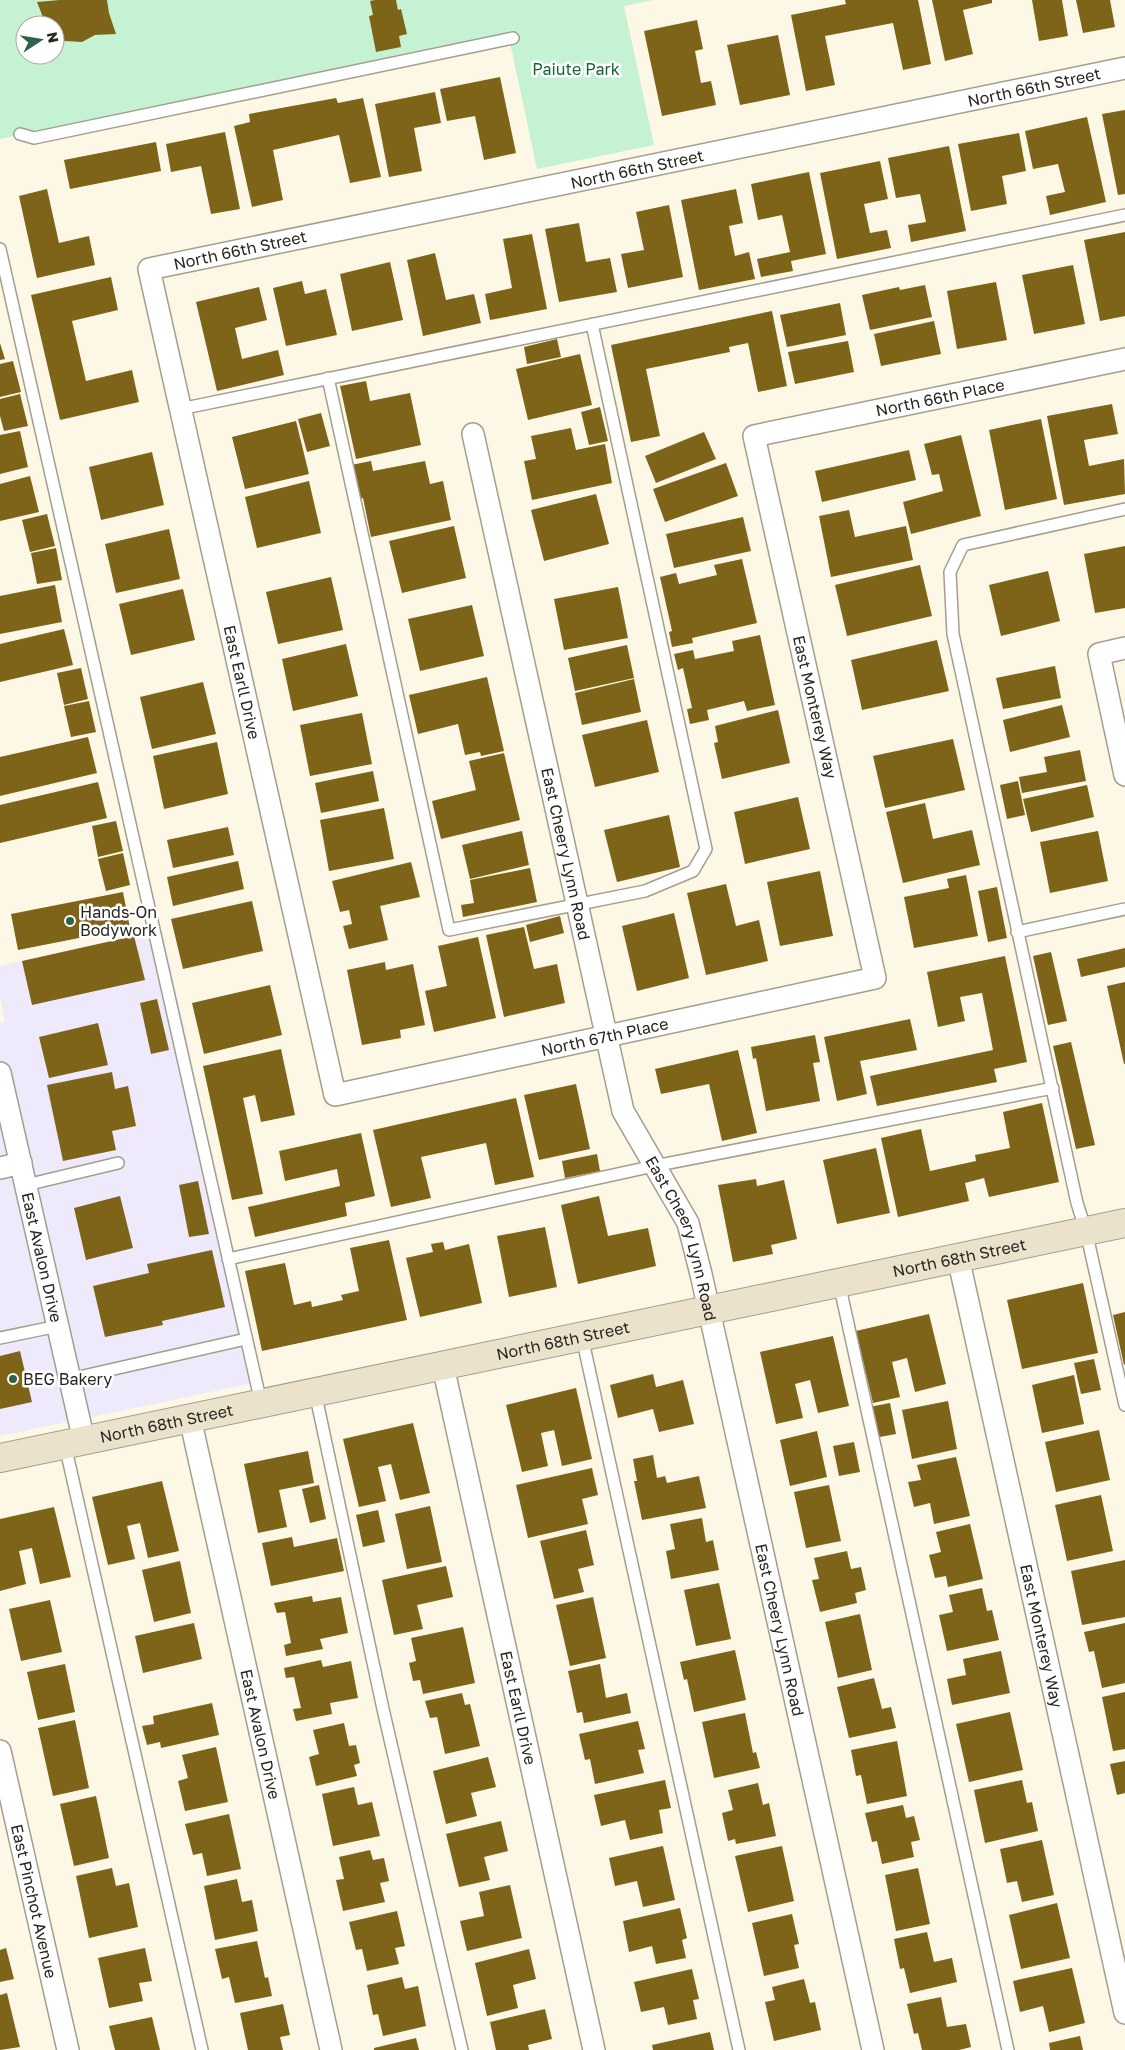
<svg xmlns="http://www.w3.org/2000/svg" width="1125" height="2050" font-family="'Golos Text',sans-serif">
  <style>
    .commercial { fill: #eeeafc }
    .green { fill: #c5f2d2; fill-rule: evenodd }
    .building { fill: #7d6419 }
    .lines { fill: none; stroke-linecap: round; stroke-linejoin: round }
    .lane-casing { stroke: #a49e8e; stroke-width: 14 }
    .street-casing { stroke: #a49e8e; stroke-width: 24 }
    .secondary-casing { stroke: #a49e8e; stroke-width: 30 }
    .lane { stroke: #fff; stroke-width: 11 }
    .street { stroke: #fff; stroke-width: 21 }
    .secondary { stroke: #ebe2cc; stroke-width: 28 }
    .poi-dot { fill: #2f6247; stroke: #fff; stroke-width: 2 }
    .labels { text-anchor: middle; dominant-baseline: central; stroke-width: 5; stroke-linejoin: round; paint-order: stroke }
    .park-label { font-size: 16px; fill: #166339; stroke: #fff }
    .street-label { font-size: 16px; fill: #292620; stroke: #fff }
    .poi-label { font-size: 16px; fill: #292620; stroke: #fff; text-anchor: start }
  </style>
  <rect width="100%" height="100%" fill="#fdf7e5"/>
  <path class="commercial" d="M162 929 263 1381 0 1436V1023L5 1022 0 996V966Z"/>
  <path class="green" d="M0 0H653L624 6 654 145 537 169 508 33 0 139ZM25 25H55V55H25Z"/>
  <path class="building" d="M60 0H107L109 13 116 34 95 35 82 42 65 41 55 44V25H46L37 2Z
    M375 0H396L398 10 401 9 407 34 399 36 401 47 376 52 369 16 373 15 370 1Z
    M845 0H918L931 64 903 70 893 23 825 36 835 85 806 91 791 15 846 4Z
    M932 0H992V3L963 10 973 54 945 61Z
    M1032 0H1062L1068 36 1039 41Z
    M1076 0H1110L1115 27 1083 33Z
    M697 20 703 49 695 51 701 83 711 81 716 105 662 116 644 31Z
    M778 35 790 95 740 105 727 45Z
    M500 77 516 153 484 160 475 116 447 121 440 89Z
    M435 92 441 123 414 128 422 171 389 177 375 104Z
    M336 98 338 103 363 98 381 177 350 183 339 135 273 150 283 200 252 207 234 126 250 122 249 114Z
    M1125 110V194L1118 195 1102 114Z
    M1087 117 1106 202 1050 215 1046 196 1065 192 1058 164 1033 169 1025 131Z
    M225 132 240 209 211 214 201 166 171 172 166 144Z
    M1019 133 1026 171 1002 176 1007 204 971 211 958 144Z
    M156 142 161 171 70 189 64 160Z
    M949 146 966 231 911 242 908 225 926 222 920 194 896 198 888 158Z
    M880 161 888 199 864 204 870 233 887 230 891 248 837 259 820 173Z
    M809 172 826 254 791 261 793 271 761 277 757 259 790 252 782 215 758 220 751 184Z
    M47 189 59 243 89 236 95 265 37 278 19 196Z
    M736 189 743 223 729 226 735 256 749 252 755 279 699 290 681 200Z
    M669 205 683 277 628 288 621 254 644 250 636 212Z
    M579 223 586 262 610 258 617 292 559 302 545 229Z
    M1125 232V316L1100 321 1084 240Z
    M532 234 547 309 490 320 485 294 512 288 503 239Z
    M435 253 446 300 474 294 481 323 423 336 407 260Z
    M390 262 403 320 352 331 340 274Z
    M1073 265 1085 324 1034 334 1022 275Z
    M111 277 118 310 72 321 86 381 132 370 139 402 60 420 31 295Z
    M302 281 305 294 326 289 337 335 286 346 273 288Z
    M996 282 1007 340 957 349 947 291Z
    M925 285 932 317 870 330 862 295 899 287 900 290Z
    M259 287 267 320 235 328 242 359 278 350 284 375 217 391 196 302Z
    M840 303 846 335 787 347 780 315Z
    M772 311 787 386 758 392 748 343 729 347 730 352 646 369 660 436 631 442 611 345Z
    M934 321 941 354 881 366 874 334Z
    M557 339 561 357 527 364 524 347Z
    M848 341 854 372 795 384 788 352Z
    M0 343 5 359 0 360Z
    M580 354 592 405 528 420 516 369Z
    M13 361 21 392 0 397V364Z
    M366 381 370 401 410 393 421 445 356 459 340 386Z
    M20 394 28 426 4 431 0 416V399Z
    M1112 404 1118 434 1084 440 1089 466 1124 459 1125 494 1064 505 1047 416Z
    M600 407 608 441 589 445 581 412Z
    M321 413 330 446 307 452 298 419Z
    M1041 419 1057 499 1005 510 989 430Z
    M296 421 309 474 245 489 232 437Z
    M571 428 576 450 605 444 612 483 532 500 524 461 536 459 531 436Z
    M20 431 28 467 0 474V435Z
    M704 432 716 459 656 483 645 456Z
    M961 435 981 516 911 534 903 502 943 491 939 474 932 475 924 444Z
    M909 450 916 480 822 502 815 471Z
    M152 452 164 505 101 520 89 467Z
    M371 461 373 471 425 461 430 484 443 481 451 520 371 537 363 498 358 499 351 465Z
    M726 463 738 496 665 522 653 489Z
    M30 476 39 512 0 521V484Z
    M309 481 321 533 257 548 245 497Z
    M596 494 609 544 544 561 531 510Z
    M849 510 855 537 906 526 913 560 831 577 819 516Z
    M47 514 55 546 30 552 22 520Z
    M743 517 751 551 674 568 666 534Z
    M454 526 466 578 402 593 389 541Z
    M169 529 180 579 116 593 105 544Z
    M1125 546V608L1095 613 1084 554Z
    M56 548 62 580 37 584 31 553Z
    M742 559 757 623 692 638 693 643 672 647 669 632 672 631 660 577 676 573 679 584 717 575 714 565Z
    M920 565 932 616 847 636 835 585Z
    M1048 571 1060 621 1001 636 989 585Z
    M331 577 343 630 278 644 266 592Z
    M55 585 62 622 0 634V596Z
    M618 587 628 638 564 650 554 599Z
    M183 589 195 640 131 655 119 604Z
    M472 605 484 656 420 671 408 619Z
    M64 629 73 665 0 682V644Z
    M760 635 775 705 747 711 744 701 707 710 709 720 690 724 687 709 692 708 683 668 678 670 674 654 693 650 695 659 734 651 732 641Z
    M937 640 949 691 862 710 851 660Z
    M346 644 358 696 293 711 282 659Z
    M627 645 634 678 575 691 568 658Z
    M1055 666 1061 698 1003 709 996 678Z
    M81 668 88 699 64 705 57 673Z
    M487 677 504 751 481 756 480 752 465 755 458 724 418 734 409 695Z
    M634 679 641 712 582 725 575 693Z
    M203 682 216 734 152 749 140 697Z
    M89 701 96 732 71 737 64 706Z
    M1062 705 1070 737 1010 752 1003 720Z
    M778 710 790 763 722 779 714 743 718 742 715 726Z
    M362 713 372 764 310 776 300 725Z
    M647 720 659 772 595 787 582 735Z
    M88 737 97 773 0 796V757Z
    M953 739 965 790 885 808 873 756Z
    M217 742 228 794 164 809 153 756Z
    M1080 750 1086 781 1022 793 1019 777 1047 772 1044 757Z
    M504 753 520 820 441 839 432 801 476 790 469 761Z
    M373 771 379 801 321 813 315 783Z
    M1018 781 1025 815 1007 819 1000 785Z
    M98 782 107 818 0 843V805Z
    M1087 785 1094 817 1031 832 1023 799Z
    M798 797 810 849 745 864 734 812Z
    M925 803 933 839 972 830 980 865 903 883 886 812Z
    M384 808 394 859 329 871 320 820Z
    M669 815 680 867 617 882 604 830Z
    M116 821 123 851 98 857 92 826Z
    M228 827 234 855 173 868 167 840Z
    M522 831 529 865 470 879 462 845Z
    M1098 831 1108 881 1050 893 1040 842Z
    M123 853 130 885 106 891 98 859Z
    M238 861 244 889 173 906 167 877Z
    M411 862 420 897 380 906 388 940 349 949 343 926 352 924 349 910 340 912 332 881Z
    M530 868 537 902 463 917 461 905 474 903 470 880Z
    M820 871 833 936 780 946 767 882Z
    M966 875 978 936 914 948 904 897 949 888 947 879Z
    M726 884 736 926 759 920 768 961 706 975 687 893Z
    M997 887 1007 938 988 942 978 891Z
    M123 892 130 928 18 950 11 914Z
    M252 901 263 951 183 969 171 919Z
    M674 913 689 978 637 991 622 926Z
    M560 916 564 933 530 942 526 925Z
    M524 927 534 969 557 964 565 1003 504 1017 486 935Z
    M134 936 145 980 32 1005 22 961Z
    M478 937 496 1018 434 1032 425 991 447 986 438 946Z
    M1125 948V967L1081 977 1077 959Z
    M1051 952 1067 1021 1048 1025 1033 956Z
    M1005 956 1027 1062 994 1069 997 1082 877 1106 870 1076 993 1050 982 993 960 997 965 1021 938 1027 927 972Z
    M385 962 386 970 413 964 425 1025 400 1030 401 1038 362 1045 347 970Z
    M1125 982V1064H1124L1107 986Z
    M270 985 282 1035 204 1054 192 1003Z
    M157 999 169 1050 151 1054 140 1003Z
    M910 1019 917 1050 860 1061 867 1094 837 1101 824 1037Z
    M98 1023 108 1065 49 1078 39 1037Z
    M815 1035 820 1062 813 1063 820 1101 766 1111 756 1058 753 1059 751 1047Z
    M1071 1042 1095 1145 1076 1149 1053 1046Z
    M281 1049 295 1115 261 1122 255 1095 243 1098 263 1194 232 1200 203 1066Z
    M738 1050 757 1133 722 1141 709 1084 661 1094 655 1069Z
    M112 1072 115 1089 128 1086 136 1126 112 1131 116 1150 63 1161 47 1085Z
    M576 1084 590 1149 539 1160 524 1095Z
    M516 1098 534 1177 495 1185 486 1143 421 1157 431 1198 391 1207 373 1130Z
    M1042 1103 1059 1182 989 1197 984 1178 965 1183 969 1201 898 1217 881 1138 921 1129 930 1171 976 1161 975 1155 1010 1148 1003 1112Z
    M361 1133 375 1196 345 1203 347 1216 255 1237 248 1207 340 1186 337 1169 285 1181 279 1151Z
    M876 1148 890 1213 837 1224 823 1160Z
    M597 1154 600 1171 565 1178 562 1161Z
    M756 1179 757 1186 784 1180 797 1239 771 1245 773 1254 733 1262 718 1185Z
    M198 1181 209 1234 189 1237 179 1185Z
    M120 1196 133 1248 86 1260 74 1208Z
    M599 1196 608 1236 648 1228 656 1266 578 1284 561 1205Z
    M545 1227 557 1287 509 1297 497 1236Z
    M389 1240 407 1320 262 1351 245 1271 285 1263 294 1305 311 1301 312 1307 343 1300 341 1295 359 1291 350 1248Z
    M443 1242 445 1250 469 1244 482 1303 420 1317 406 1258 433 1252 431 1244Z
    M212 1250 225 1307 162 1321 163 1325 105 1337 93 1286 149 1273 147 1264Z
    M1083 1283 1098 1353 1022 1369 1007 1300Z
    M1125 1312V1364L1124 1365 1113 1315Z
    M929 1314 946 1384 915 1392 907 1358 892 1362 900 1397 873 1403 856 1331Z
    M833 1336 849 1406 818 1413 810 1380 795 1384 803 1418 776 1424 760 1352Z
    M20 1351 32 1402 0 1409V1356Z
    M1094 1359 1101 1390 1081 1394 1074 1363Z
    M653 1374 656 1387 683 1380 694 1424 659 1432 653 1409 618 1418 610 1385Z
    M1074 1375 1084 1424 1042 1433 1032 1385Z
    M576 1388 592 1459 562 1466 554 1430 541 1433 548 1466 522 1472 506 1405Z
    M948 1401 957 1449 912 1459 902 1410Z
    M890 1403 896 1434 874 1438 869 1407Z
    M413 1423 430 1493 400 1500 391 1464 378 1467 386 1501 359 1507 343 1439Z
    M1099 1430 1110 1480 1056 1492 1045 1442Z
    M817 1431 827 1477 790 1486 780 1440Z
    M854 1442 860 1472 839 1476 833 1446Z
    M308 1451 314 1483 279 1490 287 1527 258 1533 244 1464Z
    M653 1455 657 1478 665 1476 667 1483 699 1476 706 1508 642 1520 634 1481H637L633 1459Z
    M956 1457 970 1516 934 1524 930 1503 914 1507 908 1482 921 1480 917 1465Z
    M592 1468 598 1495 582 1499 588 1524 528 1538 516 1485Z
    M162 1481 179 1551 148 1558 140 1523 127 1526 135 1559 108 1565 92 1497Z
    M319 1485 326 1519 310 1523 302 1489Z
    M829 1485 841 1541 806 1548 794 1492Z
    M1101 1495 1113 1551 1067 1561 1055 1505Z
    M430 1506 442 1562 407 1569 395 1514Z
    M54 1507 71 1577 40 1584 32 1548 19 1551 26 1584 0 1591V1519Z
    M378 1510 385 1542 363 1547 356 1515Z
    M702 1518 706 1542 713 1540 719 1570 671 1579 666 1551 675 1549 670 1524Z
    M970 1524 983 1579 948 1587 946 1576 935 1578 929 1555 941 1552 936 1532Z
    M586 1530 594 1565 578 1569 584 1592 554 1599 540 1541Z
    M292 1537 294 1547 337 1538 344 1571 271 1586 262 1543Z
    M847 1551 851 1569 861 1567 866 1590 855 1593 857 1603 820 1612 812 1580 819 1579 814 1558Z
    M1125 1560V1617L1082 1625 1071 1571Z
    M180 1561 191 1613 154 1622 142 1570Z
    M446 1566 453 1597 417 1605 423 1629 394 1635 382 1580Z
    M719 1583 731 1639 696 1646 684 1590Z
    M982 1588 987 1611 992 1610 999 1640 947 1651 939 1615 953 1612 949 1595Z
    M312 1596 313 1602 341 1597 348 1633 320 1639 323 1649 286 1656 284 1645 291 1643 285 1612 277 1613 274 1603Z
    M593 1597 606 1658 570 1666 556 1605Z
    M50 1600 62 1652 21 1661 9 1609Z
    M860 1614 872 1670 838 1678 825 1622Z
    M194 1623 202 1659 143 1673 135 1636Z
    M1125 1623V1683L1102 1688 1094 1651 1089 1652 1084 1632Z
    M463 1627 475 1683 423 1694 420 1680 413 1681 409 1663 416 1661 411 1638Z
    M735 1650 746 1700 694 1712 687 1679 684 1680 680 1662Z
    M1001 1651 1010 1693 952 1705 947 1679 966 1675 963 1659Z
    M321 1660 323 1667 351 1661 358 1698 330 1703 332 1714 296 1721 293 1709 301 1708 294 1677 286 1678 284 1668Z
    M65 1664 75 1712 38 1720 27 1672Z
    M600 1664 606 1698 627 1693 631 1713 584 1723 582 1712 577 1713 568 1671Z
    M874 1678 882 1709 891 1707 896 1728 849 1738 837 1687Z
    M1125 1692V1749L1113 1751 1102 1697Z
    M462 1693 465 1705 470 1704 480 1746 445 1754 437 1717 430 1718 425 1701Z
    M212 1703 219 1735 161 1748 160 1742 147 1745 142 1726 154 1724 153 1716Z
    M1010 1712 1023 1770 969 1782 956 1724Z
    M745 1713 753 1753 756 1752 760 1768 714 1778 702 1722Z
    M75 1720 89 1788 53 1796 38 1728Z
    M638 1721 645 1749 638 1750 644 1773 595 1784 590 1759 585 1760 579 1734Z
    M344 1723 349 1746 356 1745 360 1763 354 1765 357 1776 316 1786 309 1757 319 1754 313 1730Z
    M897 1741 907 1796 867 1804 861 1775 856 1776 851 1750Z
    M216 1747 228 1802 185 1811 178 1781 188 1778 182 1755Z
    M488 1757 496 1787 471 1793 477 1816 446 1824 433 1771Z
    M1125 1761V1793L1117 1795 1110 1764Z
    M665 1780 671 1808 659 1810 663 1833 630 1840 625 1820 601 1826 594 1795Z
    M1022 1780 1027 1803 1032 1802 1038 1831 985 1843 974 1790Z
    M758 1783 763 1805 769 1803 776 1836 736 1844 735 1839 728 1841 722 1813 733 1810 728 1790Z
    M354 1787 358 1805 372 1802 380 1836 333 1846 322 1794Z
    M96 1796 109 1858 74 1866 60 1804Z
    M903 1805 906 1818 914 1816 920 1840 911 1842 914 1857 882 1864 877 1841 872 1842 865 1813Z
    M229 1814 241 1869 207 1876 202 1853 193 1855 185 1824Z
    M501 1821 508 1851 484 1857 490 1880 459 1887 446 1834Z
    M1042 1840 1054 1895 1022 1902 1017 1881 1007 1883 1000 1849Z
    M663 1846 675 1900 643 1907 637 1881 615 1886 609 1858Z
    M782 1846 794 1901 748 1912 735 1856Z
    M370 1850 373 1860 384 1858 389 1881 380 1883 385 1902 343 1911 336 1880 344 1879 339 1857Z
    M112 1868 116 1886 129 1883 138 1927 89 1938 76 1876Z
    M918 1868 930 1924 896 1931 885 1875Z
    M237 1879 242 1902 252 1900 258 1931 215 1940 204 1886Z
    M510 1885 522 1938 467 1951 460 1921 484 1916 479 1892Z
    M1057 1903 1070 1958 1021 1969 1009 1915Z
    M680 1908 687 1938 682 1940 686 1958 656 1964 652 1946 629 1952 623 1921Z
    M397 1911 405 1946 395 1948 399 1964 367 1971 362 1949 356 1950 349 1922Z
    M792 1914 799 1944 794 1945 799 1968 764 1976 752 1923Z
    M927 1932 934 1962 952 1958 957 1982 910 1993 904 1968 900 1969 894 1939Z
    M257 1941 265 1978 268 1977 272 1996 235 2003 229 1977 222 1979 215 1949Z
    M6 1948 14 1979 0 1982V1950Z
    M145 1948 152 1981 139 1983 143 2001 109 2008 98 1958Z
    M529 1949 536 1979 513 1985 518 2008 487 2016 475 1963Z
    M1072 1968 1085 2023 1049 2032 1043 2006 1020 2012 1013 1981Z
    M692 1969 699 1999 693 2000 697 2019 668 2025 664 2007 641 2012 634 1982Z
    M402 1977 405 1989 418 1986 426 2026 383 2036 378 2014 373 2015 367 1985Z
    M804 1979 810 2003 815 2002 821 2030 774 2041 765 2002 775 2000 772 1987Z
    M7 1993 20 2047 0 2050V1995Z
    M941 1997 947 2027 966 2024 971 2047 959 2050H922L918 2033 914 2034 907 2004Z
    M283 2004 290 2035 280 2037 283 2050H248L240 2013Z
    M545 2009 552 2039 528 2045 529 2050H496L490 2022Z
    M152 2017 160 2050H115L109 2026Z
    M710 2032 714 2050H653L652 2045Z
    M1080 2036 1083 2050H1050L1049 2043Z
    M416 2038 419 2050H374V2048Z"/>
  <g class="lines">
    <defs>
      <path id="lane" d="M20 134 34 138 513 38
        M0 249 261 1403
        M328 378 449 930 645 891 693 871 706 849 592 324
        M180 409 1125 215
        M1125 509 963 545 950 572 953 634 1077 1203 1086 1231 1125 1405
        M1017 932 1125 909
        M26 1185 118 1163
        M228 1259 654 1166 1053 1088
        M839 1283 1008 2050
        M582 1337 739 2050
        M0 1338 58 1326
        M70 1379 246 1339
        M315 1392 383 1709 462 2050
        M65 1445 202 2050"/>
      <g id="street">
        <path id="s1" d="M1125 68 149 269 335 1095 875 978 754 436 1125 359"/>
        <path id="s2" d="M473 434 623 1111 688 1223 701 1274 873 2050"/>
        <path d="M1125 648 1099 654 1125 775"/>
        <path id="s3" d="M0 1073 84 1441"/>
        <path d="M0 1168 21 1163"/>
        <path id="s4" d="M958 1257 1125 2013"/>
        <path id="s5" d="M443 1366 594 2050"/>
        <path id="s6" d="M190 1418 331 2050"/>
        <path id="s7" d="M0 1751 68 2050"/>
      </g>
      <g id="secondary">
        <path id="s8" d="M0 1458 1125 1223"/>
      </g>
    </defs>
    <use href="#lane" class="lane-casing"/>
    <use href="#street" class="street-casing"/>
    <use href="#secondary" class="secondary-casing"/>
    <use href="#lane" class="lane"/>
    <use href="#street" class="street"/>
    <use href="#secondary" class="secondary"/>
  </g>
  <g class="poi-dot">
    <circle cx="70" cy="921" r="5"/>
    <circle cx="13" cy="1379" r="5"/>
  </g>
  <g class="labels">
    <g class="park-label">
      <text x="576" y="69">Paiute Park</text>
    </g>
    <g class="street-label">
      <text transform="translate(1034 87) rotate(-12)">North 66th Street</text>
      <text transform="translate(637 169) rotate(-12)">North 66th Street</text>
      <text transform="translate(240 250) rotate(-12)">North 66th Street</text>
      <text stroke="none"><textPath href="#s1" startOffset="3141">North 66th Place</textPath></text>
      <text stroke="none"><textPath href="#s1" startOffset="1420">East Earll Drive</textPath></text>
      <text transform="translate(815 707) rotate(77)">East Monterey Way</text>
      <text stroke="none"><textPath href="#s2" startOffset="430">East Cheery Lynn Road</textPath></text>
      <text stroke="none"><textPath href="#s1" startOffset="2119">North 67th Place</textPath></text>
      <text stroke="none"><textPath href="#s2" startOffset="835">East Cheery Lynn Road</textPath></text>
      <text stroke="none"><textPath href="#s3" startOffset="189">East Avalon Drive</textPath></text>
      <text stroke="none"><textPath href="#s8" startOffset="980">North 68th Street</textPath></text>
      <text stroke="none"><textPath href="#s8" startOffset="575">North 68th Street</textPath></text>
      <text stroke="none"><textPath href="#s8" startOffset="170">North 68th Street</textPath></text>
      <text stroke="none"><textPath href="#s2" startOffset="1240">East Cheery Lynn Road</textPath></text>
      <text stroke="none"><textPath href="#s4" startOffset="388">East Monterey Way</textPath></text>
      <text stroke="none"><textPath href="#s5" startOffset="350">East Earll Drive</textPath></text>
      <text stroke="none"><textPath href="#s6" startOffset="324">East Avalon Drive</textPath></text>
      <text stroke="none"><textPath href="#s7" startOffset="154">East Pinchot Avenue</textPath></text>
    </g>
    <g class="poi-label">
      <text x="80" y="912">Hands-On<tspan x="80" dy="18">Bodywork</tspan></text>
      <text x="23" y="1379">BEG Bakery</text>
    </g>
  </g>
  <g transform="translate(40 40) rotate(78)"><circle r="24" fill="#ffffff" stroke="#a9a8a6"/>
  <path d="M0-4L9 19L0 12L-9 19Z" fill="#2f6247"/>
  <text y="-8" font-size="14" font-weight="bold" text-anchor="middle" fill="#292620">N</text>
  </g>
</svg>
